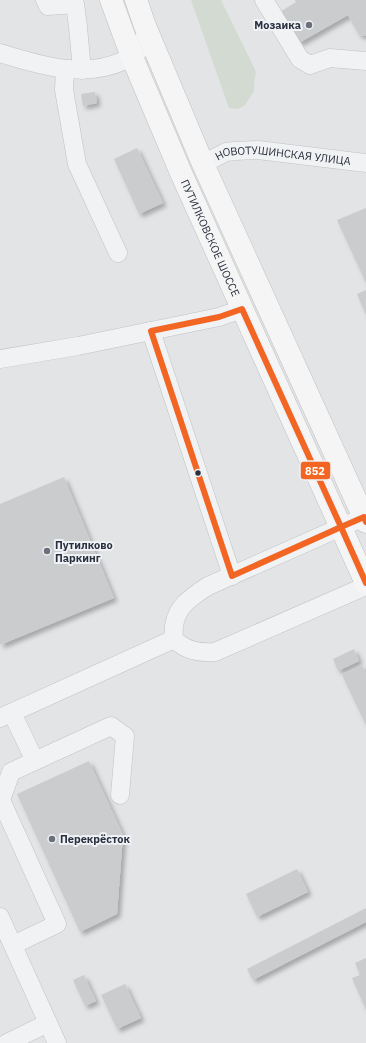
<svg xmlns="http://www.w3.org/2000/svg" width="366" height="1043" font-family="'IBM Plex Sans',sans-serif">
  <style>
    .green { fill: #d2dad2 }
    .building { fill: #caccce; filter: url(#shadow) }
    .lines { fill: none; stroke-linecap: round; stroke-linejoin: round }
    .minor-casing { stroke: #c0c2c4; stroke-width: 19 }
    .major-casing { stroke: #bec1c4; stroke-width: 23 }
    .minor { stroke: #f1f2f3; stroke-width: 18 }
    .major { stroke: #f5f5f6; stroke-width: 22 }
    .bus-1-casing { stroke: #eff2f6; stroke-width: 9 }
    .bus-1 { stroke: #f26522; stroke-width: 6 }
    .poi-dot { fill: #6a6f79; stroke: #eff2f6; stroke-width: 1.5 }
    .bus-dot { fill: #2a303e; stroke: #eff2f6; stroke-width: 1.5 }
    .labels { text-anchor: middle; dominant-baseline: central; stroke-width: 4; stroke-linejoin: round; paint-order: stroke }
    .poi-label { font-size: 11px; font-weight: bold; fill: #2a303e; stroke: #eff2f6; text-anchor: start }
    .street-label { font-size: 11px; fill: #2a303e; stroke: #eff2f6 }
    .line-badge { stroke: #eff2f6; stroke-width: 1.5 }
    .badge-label { font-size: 11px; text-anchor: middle; font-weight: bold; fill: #fff }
  </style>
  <defs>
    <filter id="shadow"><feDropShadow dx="3.5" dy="3.5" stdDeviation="2" flood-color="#0004"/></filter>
  </defs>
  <rect width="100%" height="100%" fill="#e2e4e6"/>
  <path class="green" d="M191 0H221L256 72 254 83V91L245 105 238 109 229 108Z"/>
  <path class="building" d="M295 0H366V36L359 35 348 15 299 43 280 12 296 2Z
    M95 92 97 103 83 106 81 94Z
    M137 148 163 203 139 214 114 159Z
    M366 208V283L337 220Z
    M366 290V315L357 294Z
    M64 477 114 598 0 645V504Z
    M354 649 359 661 338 671 333 659Z
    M362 665 366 674V725L342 675Z
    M89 761 123 835 117 914 80 932 17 794Z
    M297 869 308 892 257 917 246 894Z
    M366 908V922L253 980 247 969Z
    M366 958V1010L352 978 360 975 355 963Z
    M84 975 96 1001 85 1006 73 980Z
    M125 984 141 1018 117 1029 101 995Z"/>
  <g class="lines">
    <defs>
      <g id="minor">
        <path d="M45 0 48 6 75 4 78 27 82 70"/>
        <path d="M264 0 300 59 310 65 330 58 366 61"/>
        <path d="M0 53C39 65 83 79 123 61 140 54 146 44 145 26"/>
        <path d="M65 69 64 90 77 164 118 253"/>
        <path id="s1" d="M203 164 226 152 235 151 258 150 366 163"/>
        <path d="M151 331 232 576"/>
        <path d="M0 359 78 346 219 317 242 309"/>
        <path d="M364 517 208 586C186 600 171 611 174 639 186 651 199 653 215 652L366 586"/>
        <path d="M12 713 35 761"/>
        <path d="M0 718 174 639"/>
        <path d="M0 917 57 1043"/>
        <path d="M13 945 57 924 1 800 11 772 111 726 125 736 120 795"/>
        <path d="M7 1043 48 1023"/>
      </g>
      <g id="major">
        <path id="s2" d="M111 0 132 57 181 173 366 583"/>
        <path d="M136 0 145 26 203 164 366 522"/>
      </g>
    </defs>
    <use href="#minor" class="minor-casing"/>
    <use href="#major" class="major-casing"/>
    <use href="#minor" class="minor"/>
    <use href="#major" class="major"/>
    <defs>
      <path id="bus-1" d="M242 309 341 527 232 576 151 331 219 317Z
        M341 527 366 583
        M341 527 364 517 366 522"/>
    </defs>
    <use href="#bus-1" class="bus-1-casing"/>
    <use href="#bus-1" class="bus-1"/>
  </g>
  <g class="poi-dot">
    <circle cx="309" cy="25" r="4"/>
    <circle cx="47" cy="551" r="4"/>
    <circle cx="52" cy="839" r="4"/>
  </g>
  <circle class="bus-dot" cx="198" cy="473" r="3.5"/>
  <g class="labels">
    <g class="poi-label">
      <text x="301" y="25" text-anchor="end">Мозаика</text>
      <text x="55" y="545">Путилково<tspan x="55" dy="13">Паркинг</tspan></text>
      <text x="60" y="839">Перекрёсток</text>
    </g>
    <g class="street-label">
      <text stroke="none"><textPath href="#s1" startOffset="83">НОВОТУШИНСКАЯ УЛИЦА</textPath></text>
      <text stroke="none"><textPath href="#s2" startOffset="258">ПУТИЛКОВСКОЕ ШОССЕ</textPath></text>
    </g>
  </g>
  <rect class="line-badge" x="300" y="461" width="31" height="19" rx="4" fill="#f26522"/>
  <g class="badge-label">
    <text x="315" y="475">852</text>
  </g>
</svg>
